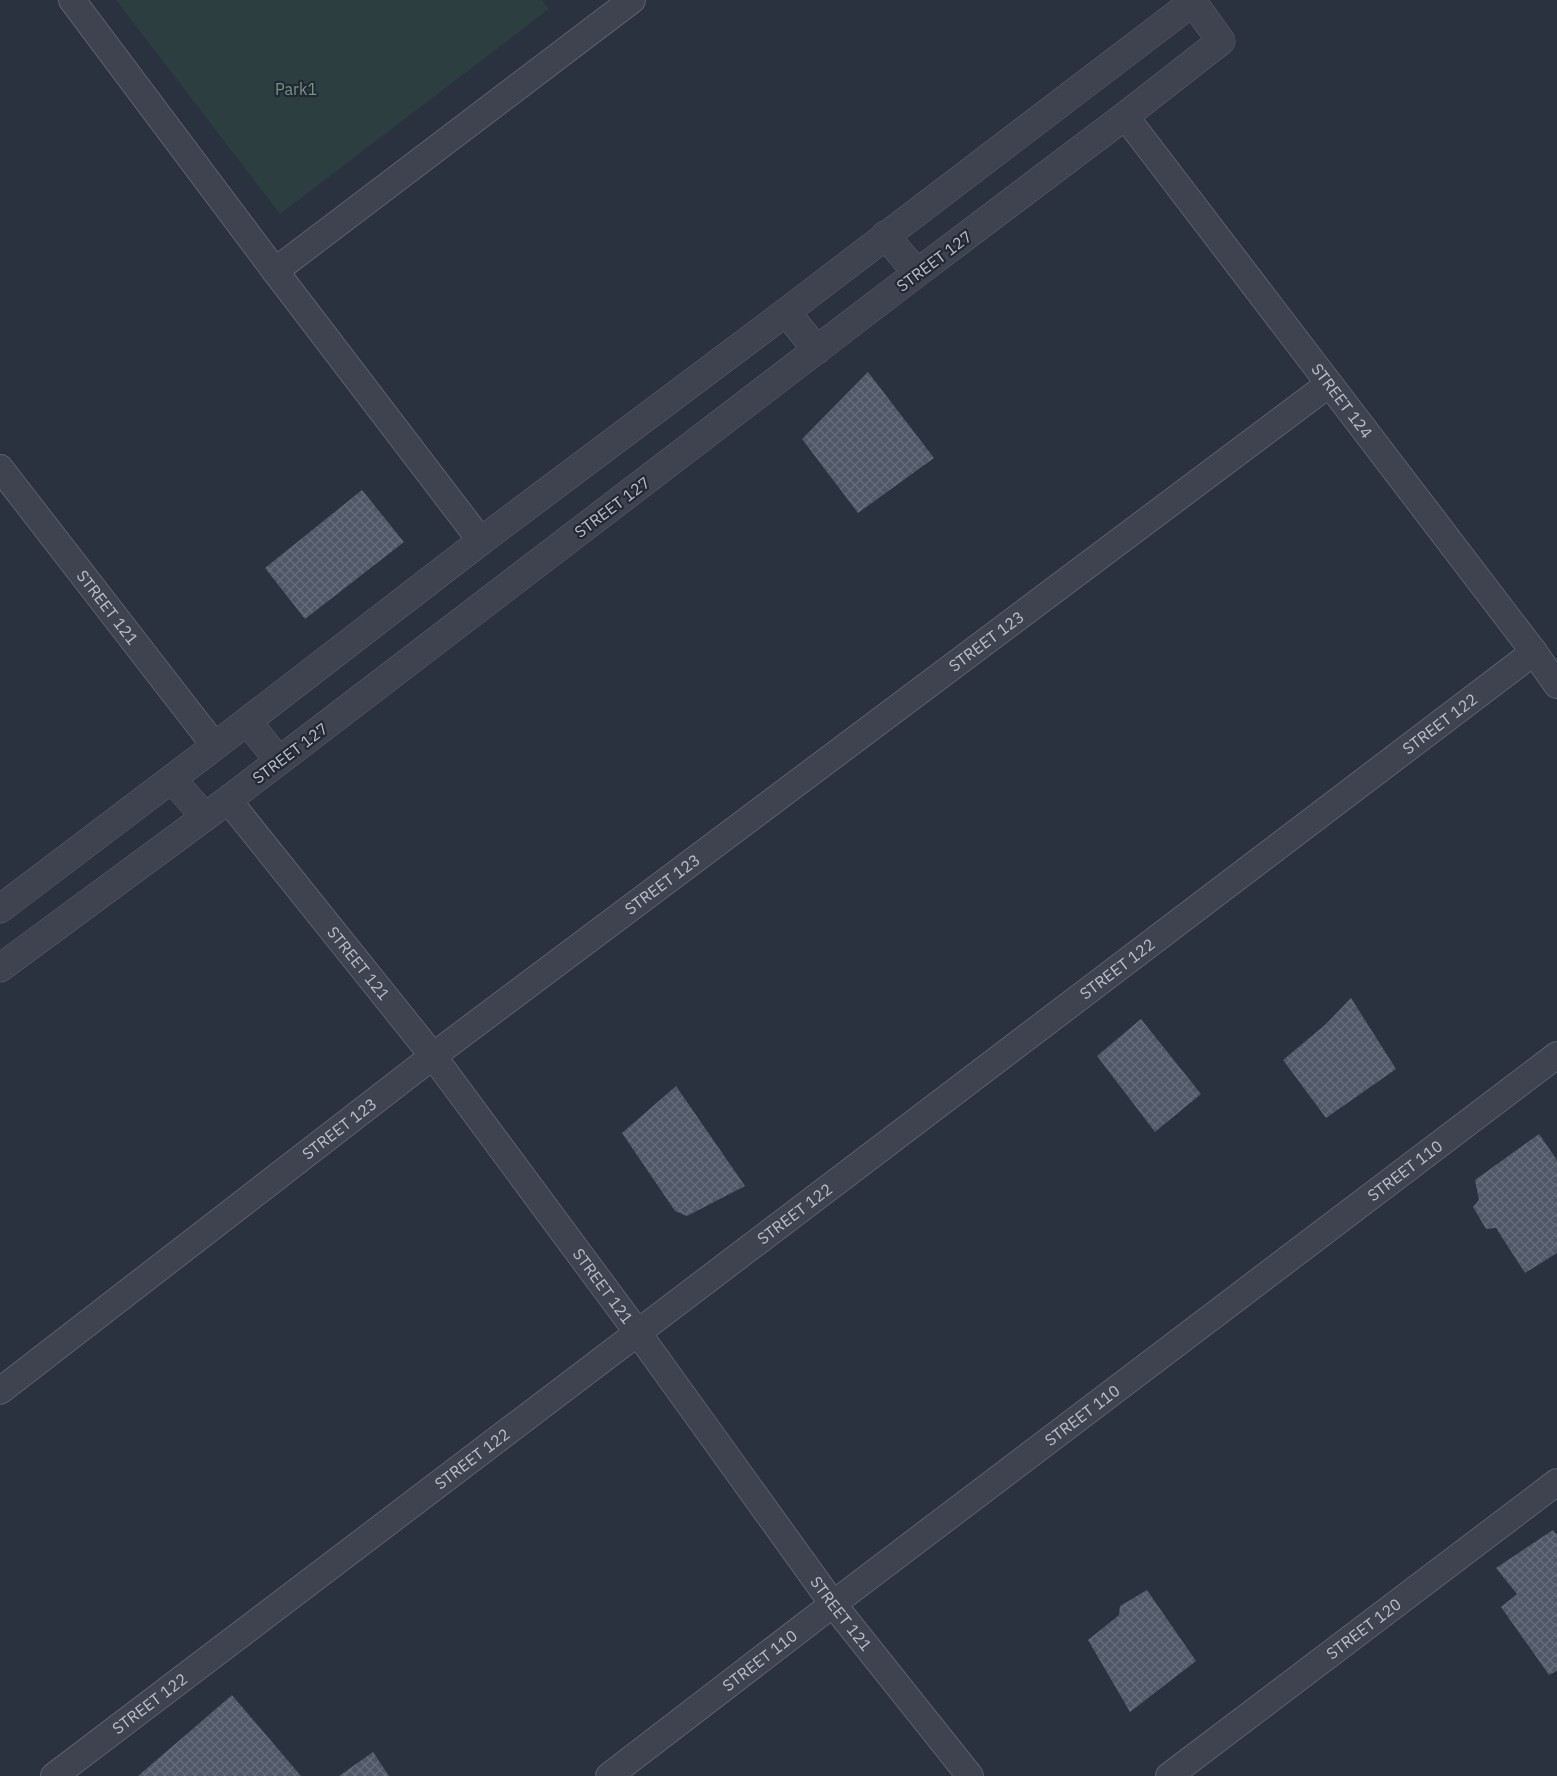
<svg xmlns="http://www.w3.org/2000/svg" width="1557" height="1776" font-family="'IBM Plex Sans',sans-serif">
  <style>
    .green { fill: #2d3e41 }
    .building { fill: url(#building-cross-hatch) }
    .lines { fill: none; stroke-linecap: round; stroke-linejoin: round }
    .minor-casing { stroke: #5b616c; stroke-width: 28 }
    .tertiary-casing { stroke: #5b616c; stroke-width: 29 }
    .minor { stroke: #3e434f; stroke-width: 26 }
    .tertiary { stroke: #3e434f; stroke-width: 28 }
    .labels { text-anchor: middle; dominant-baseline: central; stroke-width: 4.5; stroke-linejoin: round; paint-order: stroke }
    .park-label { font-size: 16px; fill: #74977f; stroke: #222834 }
    .street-label { font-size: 16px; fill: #babfc9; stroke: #222834 }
  </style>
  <defs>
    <pattern id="building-cross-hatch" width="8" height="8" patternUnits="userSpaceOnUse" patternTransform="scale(1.25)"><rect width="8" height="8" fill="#505867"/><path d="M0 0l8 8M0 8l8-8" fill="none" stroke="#676e7b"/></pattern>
  </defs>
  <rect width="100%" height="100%" fill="#2a313f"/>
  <path class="green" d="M116 0H542L549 9 280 214Z"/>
  <path class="building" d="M868 372 934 458 858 513 802 439Z
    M362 490 404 542 305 619 265 568Z
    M1351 998 1396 1069 1326 1118 1283 1060 1326 1024Z
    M1141 1019 1201 1094 1155 1132 1097 1056Z
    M676 1086 745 1186 687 1216 675 1211 622 1133Z
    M1539 1134 1557 1160V1253L1525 1273 1496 1228 1486 1229 1473 1207 1479 1200 1475 1180Z
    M1553 1530 1557 1535V1671L1549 1675 1501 1607 1517 1594 1496 1568Z
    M1147 1590 1196 1661 1130 1712 1088 1640 1119 1615 1120 1606Z
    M232 1695 301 1776H138Z
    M373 1752 389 1776H339Z"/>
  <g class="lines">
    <defs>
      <g id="minor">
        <path d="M72 0 275 271 481 541"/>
        <path id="s1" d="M1125 116 1534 652 1557 685"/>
        <path d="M275 271 632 0"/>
        <path id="s2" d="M0 468 215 746"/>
        <path id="s3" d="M228 800 433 1056 638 1333 833 1604 970 1776"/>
        <path id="s4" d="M0 1391 433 1056 1329 384"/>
        <path id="s5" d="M54 1776 1534 652"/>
        <path id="s6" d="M609 1776 833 1604 1557 1055"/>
        <path id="s7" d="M1169 1776 1557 1482"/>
      </g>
      <path id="tertiary" d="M885 235 917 273
        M786 312 817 350
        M247 721 279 761
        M172 779 205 817
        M0 909 215 746 481 541 786 312 1193 2 1221 41 1125 116 917 273 228 800 0 968"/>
    </defs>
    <use href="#minor" class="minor-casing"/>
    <use href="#tertiary" class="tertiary-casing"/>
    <use href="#minor" class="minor"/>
    <use href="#tertiary" class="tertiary"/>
  </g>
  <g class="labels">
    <g class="park-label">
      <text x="296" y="89">Park1</text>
    </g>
    <g class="street-label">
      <text transform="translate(934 261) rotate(-37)">STREET 127</text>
      <text stroke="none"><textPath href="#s1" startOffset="358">STREET 124</textPath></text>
      <text transform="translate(612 507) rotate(-37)">STREET 127</text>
      <text stroke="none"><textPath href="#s2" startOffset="176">STREET 121</textPath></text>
      <text stroke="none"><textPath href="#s4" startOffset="1239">STREET 123</textPath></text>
      <text stroke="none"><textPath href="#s5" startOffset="1740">STREET 122</textPath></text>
      <text transform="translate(290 753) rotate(-37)">STREET 127</text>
      <text stroke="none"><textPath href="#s4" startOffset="834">STREET 123</textPath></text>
      <text stroke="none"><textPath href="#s3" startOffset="209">STREET 121</textPath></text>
      <text stroke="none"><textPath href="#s5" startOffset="1335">STREET 122</textPath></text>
      <text stroke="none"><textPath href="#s4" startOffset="429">STREET 123</textPath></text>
      <text stroke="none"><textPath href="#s6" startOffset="1000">STREET 110</textPath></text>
      <text stroke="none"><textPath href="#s5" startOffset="930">STREET 122</textPath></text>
      <text stroke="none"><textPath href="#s3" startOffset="614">STREET 121</textPath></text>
      <text stroke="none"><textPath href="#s6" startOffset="595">STREET 110</textPath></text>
      <text stroke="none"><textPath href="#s5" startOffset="525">STREET 122</textPath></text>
      <text stroke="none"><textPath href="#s3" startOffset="1019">STREET 121</textPath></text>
      <text stroke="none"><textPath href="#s7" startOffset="244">STREET 120</textPath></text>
      <text stroke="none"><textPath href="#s6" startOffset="190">STREET 110</textPath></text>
      <text stroke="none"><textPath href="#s5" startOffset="120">STREET 122</textPath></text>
    </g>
  </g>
</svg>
